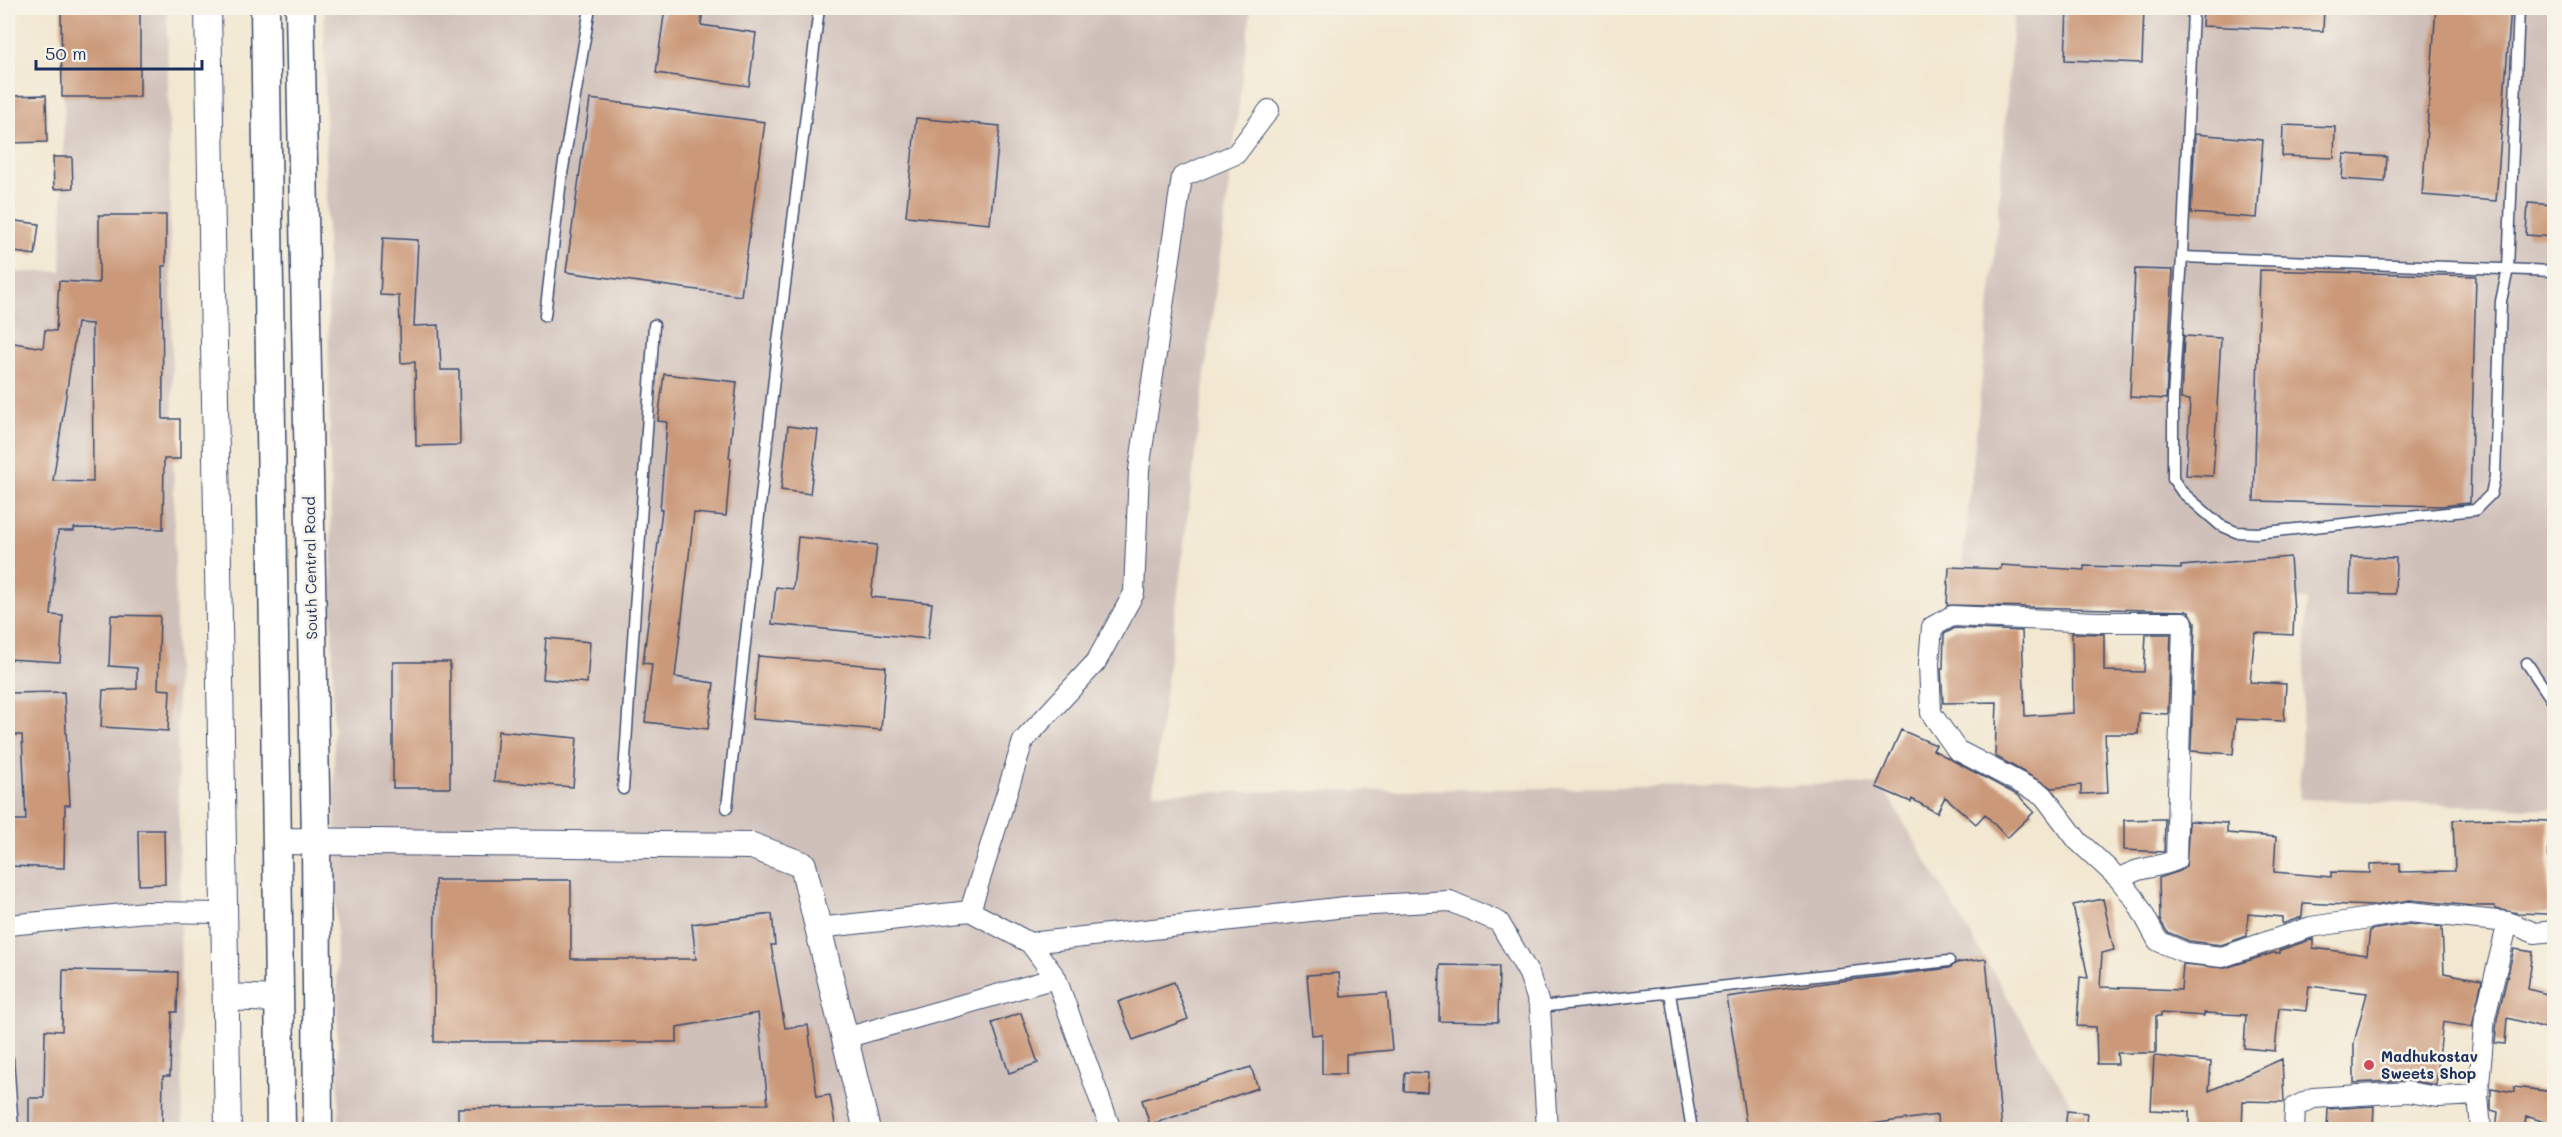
<svg xmlns="http://www.w3.org/2000/svg" width="2562" height="1137" font-family="Mali,sans-serif">
  <style>
    .industrial { fill: #cfc0ba }
    .building { fill: #cb9979; fill-rule: evenodd }
    .lines { fill: none; stroke-linecap: round; stroke-linejoin: round }
    .service-casing { stroke: #3b4b6f; stroke-width: 13 }
    .minor-casing { stroke: #3b4b6f; stroke-width: 22 }
    .tertiary-casing { stroke: #3b4b6f; stroke-width: 28 }
    .secondary-casing { stroke: #3b4b6f; stroke-width: 31 }
    .service { stroke: #fff; stroke-width: 10 }
    .minor { stroke: #fff; stroke-width: 20 }
    .tertiary { stroke: #fff; stroke-width: 26 }
    .secondary { stroke: #fff; stroke-width: 28 }
    .poi-dot { fill: #d1495b; stroke: #f7f3e8; stroke-width: 2 }
    .labels { text-anchor: middle; dominant-baseline: central; stroke-width: 5; stroke-linejoin: round; paint-order: stroke }
    .street-label { font-size: 15px; fill: #1b2f5e; stroke: #f7f3e8 }
    .poi-label { font-size: 15px; font-weight: bold; fill: #1b2f5e; stroke: #f7f3e8; text-anchor: start }
  </style>
  <rect width="100%" height="100%" fill="#f7f3e8"/>
  <filter id="ink" filterUnits="userSpaceOnUse"><feTurbulence type="fractalNoise" baseFrequency=".0167" numOctaves="2"/><feDisplacementMap in="SourceGraphic" scale="12" xChannelSelector="R" yChannelSelector="G"/><feConvolveMatrix kernelMatrix="1 2 1 2 8 2 1 2 1" color-interpolation-filters="sRGB"/></filter>
  <filter id="wash" filterUnits="userSpaceOnUse"><feTurbulence type="fractalNoise" baseFrequency=".008" numOctaves="4" result="noise"/><feDisplacementMap in="SourceGraphic" scale="24" xChannelSelector="R" yChannelSelector="G"/><feGaussianBlur stdDeviation="1.35" result="paint"/><feColorMatrix in="noise" values="0 0 0 0 0 0 0 0 0 0 0 0 0 0 0 0 0 1.4 0 .05"/><feComposite in="paint" operator="in"/></filter>
  <g filter="url(#wash)">
    <rect width="100%" height="100%" fill="#f2e7d0"/>
    <path class="industrial" d="M66 8H167L183 1129H8V273L61 271Z
      M324 8H1251L1153 793 1881 784 2086 1129H339Z
      M2014 8H2554V809L2299 799 2307 600 1960 587 1994 262Z"/>
    <g id="blocks">
      <path class="building" d="M61 8H140V97H62Z
        M665 8H703L701 25 756 33 749 86 656 73Z
        M2067 8H2144L2142 63 2065 60Z
        M2203 8H2324L2323 31 2202 26Z
        M2436 8H2511L2496 201 2422 195Z
        M46 95 47 142 8 143V96Z
        M590 99 765 122 741 296 566 272Z
        M916 118 1000 126 990 224 906 216Z
        M2283 125 2335 127 2334 158 2282 156Z
        M2195 134 2263 140 2257 218 2191 213Z
        M2344 154 2387 157 2385 182 2342 179Z
        M53 157H72L73 188 54 189Z
        M2528 203 2554 205V237L2526 235Z
        M99 215H166V266H162L163 419H180V459H164L163 529 74 528V531H58L51 615 63 616 60 662 8 659V342L43 348 45 330 56 331 59 281 99 283ZM77 323 92 324 93 482 53 481Z
        M8 220 39 224 35 255 8 251Z
        M383 238 418 240 414 326 439 325 441 370H459L460 445 416 446 415 362 401 363 399 296 380 295Z
        M2135 269 2173 270 2166 399 2130 397Z
        M2260 270 2476 276 2470 503 2441 506 2254 501Z
        M2184 336 2221 338 2213 476 2186 475 2190 400 2181 399Z
        M664 374 737 382 729 458H731L726 516 694 513 675 677 714 683 708 729 645 722 652 664 643 663 662 510H660L667 422 658 421Z
        M788 426 818 430 810 494 781 490Z
        M798 537 877 545 871 597 932 603 928 639 772 624 776 587 793 589Z
        M2290 557 2294 611 2293 635 2255 633 2250 682 2286 684 2284 721 2236 719 2233 754 2191 751 2195 622 2189 611 1947 605 1949 567 2001 569V565L2084 570V566L2181 569V566Z
        M2351 557 2396 558 2395 594 2350 593Z
        M111 615 160 616 158 689 170 690 168 731 101 727 103 690 137 689V668L109 666Z
        M1955 628 2022 631 2025 716 2073 713 2072 633 2104 634V671L2144 672 2146 634H2171L2168 714 2139 713 2138 734H2105L2108 793 2081 794V785L2052 788 1995 756 1997 702 1943 703 1941 668H1943L1944 634Z
        M546 638 590 642 587 683 543 679Z
        M758 656 886 667 881 730 752 719Z
        M393 662H450V788H393Z
        M64 692 70 805H65L64 868 8 866V820H26L22 735H8V693Z
        M1901 730 1936 745 1933 750 2019 796 2034 812 2007 838 1985 814 1976 824 1945 797 1937 813 1912 799 1911 802 1876 787Z
        M498 731 577 738 573 787 494 781Z
        M2163 819H2165L2164 852 2124 850V820Z
        M2490 819 2549 821 2548 914 2518 913 2495 909V906H2474L2410 900 2372 906 2303 903 2302 917 2282 924V917L2248 914 2247 936 2221 945 2189 941 2167 932 2160 920 2159 878 2180 871 2186 866 2189 821 2227 823V833L2276 837 2274 872 2331 877V872L2370 873V864L2400 863V872L2455 871 2453 820Z
        M138 830H164L165 884 139 885Z
        M435 880H571V959H696L692 924 772 914 775 945H771L785 1028 808 1025 817 1097 830 1095 836 1130H458V1108L768 1104 758 1013 677 1027V1042H434Z
        M2103 899 2114 950 2102 953 2100 987 2181 990 2183 964 2225 968 2273 953H2280V950L2313 939V948L2367 955 2370 930 2409 924 2442 927 2444 973 2482 980 2472 1027 2443 1022 2436 1085 2408 1080 2354 1083V1043L2367 993 2309 986 2306 1011 2279 1008 2275 1051 2244 1048 2246 1015 2204 1013V1016L2161 1013V1016H2156V1053H2117L2118 1064H2097L2096 1027 2077 1026 2080 977 2088 978 2073 905Z
        M2514 949 2533 952 2528 989 2554 996V1030L2507 1018 2505 1044 2495 1043 2497 1019Z
        M1986 959 2002 1130H1938L1937 1115 1826 1130H1747L1727 997 1824 983 1950 968 1956 963Z
        M1440 965 1499 966 1498 1022 1439 1021Z
        M63 970 178 972 177 1012H172L170 1076H163L162 1130H29V1098H44L45 1030 62 1031Z
        M1339 973 1341 997 1387 993 1392 1050 1346 1054V1074H1322V1034L1312 1035 1307 975Z
        M1174 982 1188 1019 1133 1040 1118 1002Z
        M1021 1013 1038 1063 1009 1073 992 1023Z
        M2154 1056 2211 1062 2209 1091 2282 1059 2284 1102 2243 1101 2242 1130H2189V1112L2151 1110Z
        M1251 1067 1258 1088 1150 1125 1142 1100Z
        M1405 1072 1428 1073 1427 1092 1404 1091Z
        M2514 1087 2554 1092V1125L2526 1116 2524 1130H2496L2498 1112 2491 1110V1088L2514 1092Z
        M2374 1106 2373 1130 2327 1129 2328 1109Z
        M2067 1111 2087 1113 2085 1130H2065Z"/>
    </g>
  </g>
  <g filter="url(#ink)">
    <use href="#blocks" fill-opacity="0" stroke="#3b4b6f" stroke-width="1.5"/>
    <g class="lines">
      <defs>
        <path id="service" d="M2193 11 2182 257 2173 398V479L2182 492 2220 525 2236 532 2257 533 2475 510 2491 494 2495 476 2501 301 2508 269 2519 8
          M2182 257 2554 271
          M545 316 561 180 590 8
          M2527 663 2554 703
          M623 789 654 325
          M727 808 778 342 819 8
          M1670 993 1692 1130
          M1540 1007 1949 961
          M8 1059 13 1130"/>
        <path id="minor" d="M2119 879C2139 866 2155 869 2176 860L2183 622H2098L1952 616 1932 627 1929 663 1931 713 1957 750 2043 795 2078 841 2119 879 2135 899 2158 941 2186 953 2222 957 2311 927 2409 912 2508 922 2535 933 2554 931
          M970 911 1023 741 1096 662 1134 593 1139 470 1182 177 1236 154 1269 110
          M8 925 146 912 224 913
          M818 928 970 911 1030 943 1056 978 845 1038
          M1030 943 1354 906 1450 901 1499 922 1529 974 1540 1007 1547 1130
          M1056 978 1111 1130
          M2478 1095 2481 1130
          M2294 1130 2295 1107 2313 1098 2408 1092 2438 1097 2478 1095 2485 1017 2508 922"/>
        <path id="tertiary" d="M208 8 228 1130
          M278 841 752 846 803 865 867 1130
          M226 997 280 999"/>
        <path id="secondary" d="M265 8 281 1130
          M300 8 316 840 318 1130"/>
      </defs>
      <use href="#service" class="service-casing"/>
      <use href="#minor" class="minor-casing"/>
      <use href="#tertiary" class="tertiary-casing"/>
      <use href="#secondary" class="secondary-casing"/>
      <use href="#service" class="service"/>
      <use href="#minor" class="minor"/>
      <use href="#tertiary" class="tertiary"/>
      <use href="#secondary" class="secondary"/>
    </g>
  </g>
  <circle class="poi-dot" cx="2369" cy="1065" r="6"/>
  <g class="labels">
    <g class="street-label">
      <text transform="translate(310 568) rotate(-91)">South Central Road</text>
    </g>
    <g class="poi-label">
      <text x="2381" y="1056">Madhukostav<tspan x="2381" dy="17">Sweets Shop</tspan></text>
    </g>
  </g>
  <rect width="2562" height="1137" fill="none" stroke="#f7f3e8" stroke-width="30"/>
  <path d="M36 60v9h166v-9" fill="none" stroke="#1b2f5e" stroke-width="3"/>
  <text x="45" y="60" font-size="18" fill="#1b2f5e" stroke="#f7f3e8" stroke-width="4.5" paint-order="stroke">50 m</text>
</svg>
